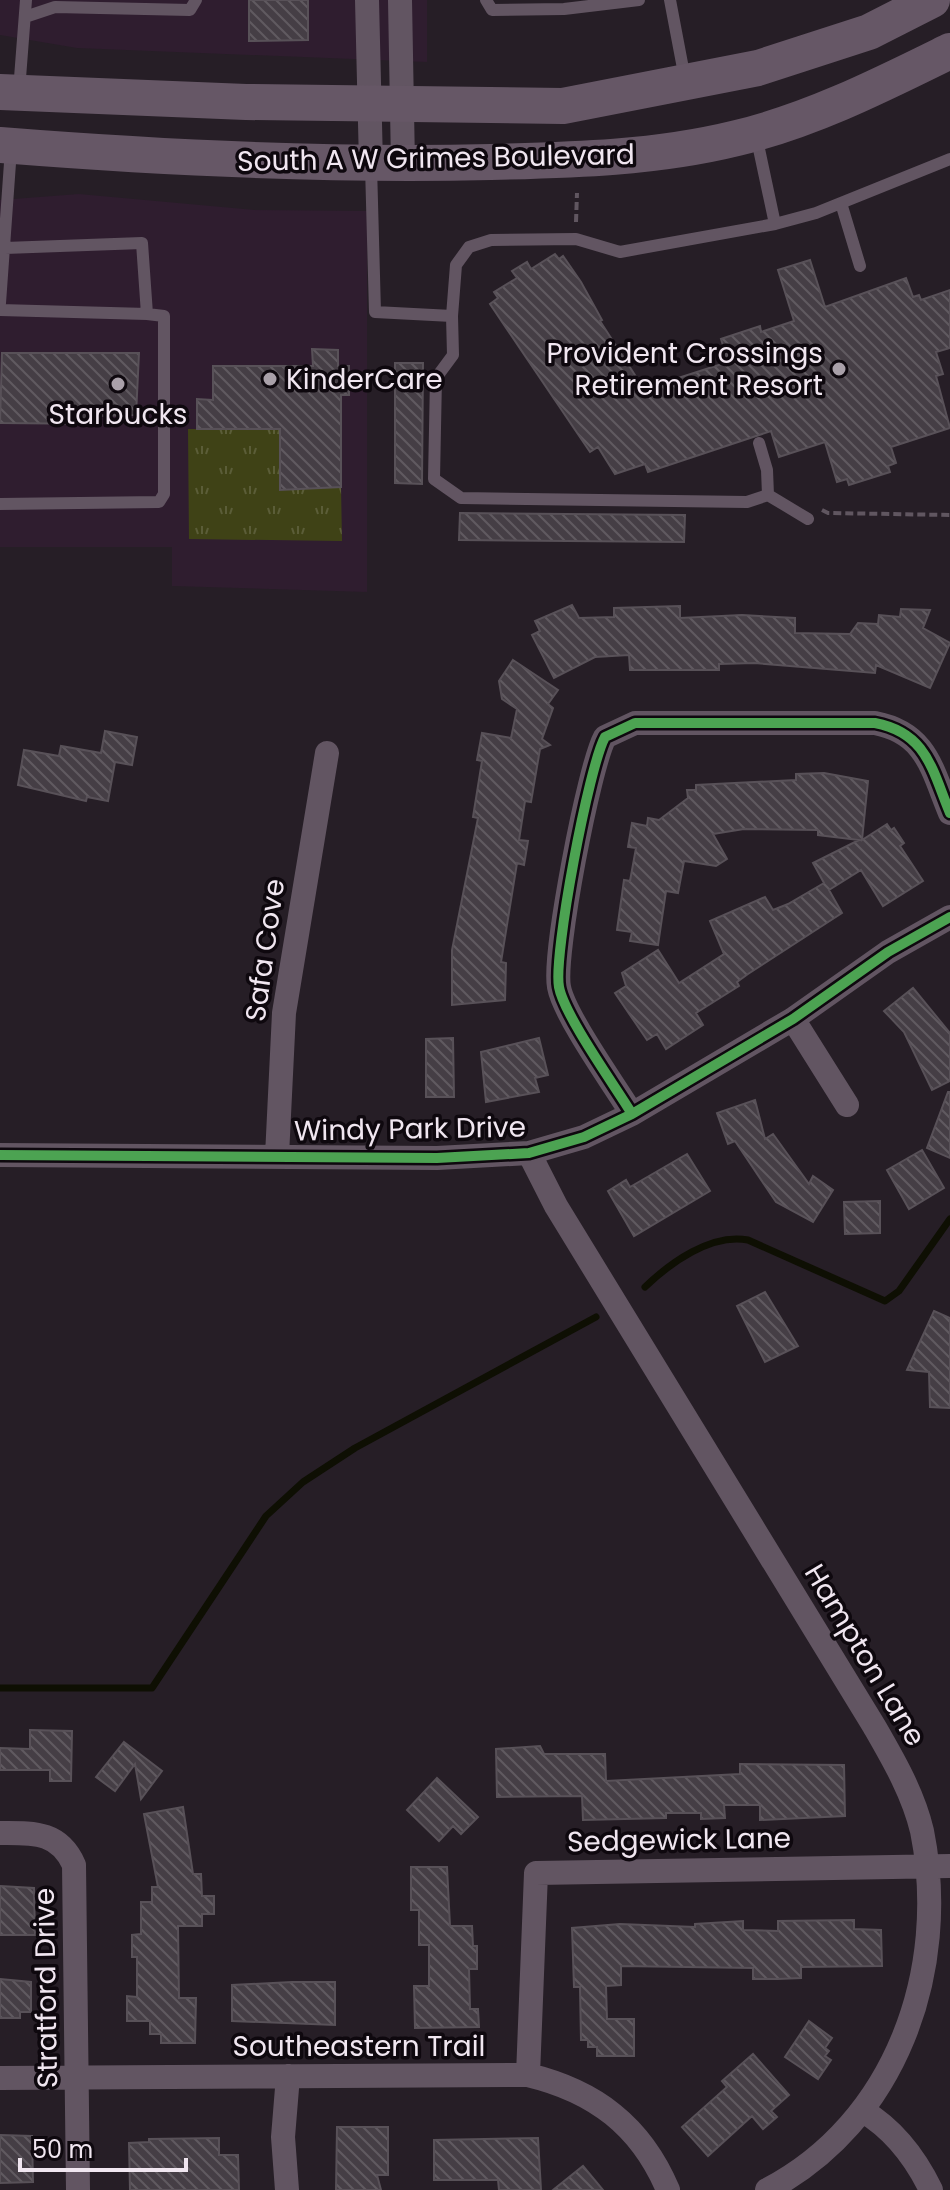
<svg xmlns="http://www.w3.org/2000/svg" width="950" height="2190" font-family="Poppins,sans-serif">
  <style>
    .built { fill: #2f1d2f }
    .park { fill: url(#park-tufts) }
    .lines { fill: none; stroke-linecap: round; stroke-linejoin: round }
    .stream { stroke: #0e0f03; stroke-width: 7 }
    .building { fill: url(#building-back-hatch); stroke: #585158; stroke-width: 2 }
    .path { stroke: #605660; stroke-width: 4; stroke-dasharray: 8 4; stroke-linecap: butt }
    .lane { stroke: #625562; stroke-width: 12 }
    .street { stroke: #625562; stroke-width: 24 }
    .secondary { stroke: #665766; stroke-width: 36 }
    .cycleway-casing { stroke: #0e080e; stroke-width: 15 }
    .cycleway { stroke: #4ca352; stroke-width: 10 }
    .poi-dot { fill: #a9a0a9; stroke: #0e080e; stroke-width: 3 }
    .labels { text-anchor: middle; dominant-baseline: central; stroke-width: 7; stroke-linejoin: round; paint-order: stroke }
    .street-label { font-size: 28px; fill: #f0e6f0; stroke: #0e080e }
    .poi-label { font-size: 28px; fill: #f0e6f0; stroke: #0e080e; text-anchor: end }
  </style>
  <defs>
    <pattern id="park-tufts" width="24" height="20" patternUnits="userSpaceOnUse" patternTransform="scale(2)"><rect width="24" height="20" fill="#3f4216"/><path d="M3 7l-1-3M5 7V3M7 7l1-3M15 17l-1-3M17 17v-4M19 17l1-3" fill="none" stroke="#5b5d38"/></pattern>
    <pattern id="building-back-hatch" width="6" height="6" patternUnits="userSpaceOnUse" patternTransform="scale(2)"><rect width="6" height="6" fill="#453e45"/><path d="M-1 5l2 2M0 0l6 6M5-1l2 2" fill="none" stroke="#605a60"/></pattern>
  </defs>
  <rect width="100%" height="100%" fill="#261e26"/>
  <path class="built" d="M0 0H427V62L77 48 0 35Z
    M79 194 255 210 367 211V592L172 586V547H0V200Z"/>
  <path class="park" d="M188 429H280V490L341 487 342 541 189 539Z"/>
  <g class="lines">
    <path class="stream" d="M645 1287C670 1263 711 1233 748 1240L885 1301 899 1291 950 1219
      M0 1688H152L266 1516 303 1482 355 1448 596 1317"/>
  </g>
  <path class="building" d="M249 0H308V40L249 41Z
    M555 254 559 259 563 256 581 282 602 320 600 321 644 389 728 362 721 339 760 326 761 332 794 321 778 270 810 260 825 307 906 278 913 297 919 295 921 300 950 290V348L936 352 943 374 936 376 950 428 891 447 896 463 888 466 890 472 849 485 847 479 837 482 825 442 779 457 771 431 648 472 645 464 615 474 598 447 590 452 490 304 498 298 494 292 517 278 512 271 527 262 531 269Z
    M312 349 338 350V366H349V395H341V487L280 490V429H197V399L213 400V366H313Z
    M2 353H139L136 415 99 416 101 424 0 423Z
    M395 363H423L422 484 395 483Z
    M460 513 685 515 684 542 459 540Z
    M572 605 579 618 614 617V608L680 606V618L742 615 795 618V633L850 634 858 623 878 624 879 615 900 617 901 609 930 610 923 628 950 643 930 688 876 665 875 673 754 663 719 664V670H630L629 655 595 657 554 678 532 635 540 631 535 621Z
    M513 660 558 690 548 704 553 708 542 739 550 745 540 749 531 802 525 801 519 840 528 841 524 865 517 863 501 962 506 963 505 1000 452 1005V950L478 818 473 817 482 761 477 760 482 733 511 738 517 709 502 699 499 681Z
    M105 731 137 737 132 765 115 762 108 801 87 797 86 801 18 785 24 750 59 756 61 746 101 753Z
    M824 773 868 781 862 840 887 824 891 830 894 828 904 843 900 846 923 881 883 906 861 870 829 890 842 913 748 974 737 982 739 986 696 1013 703 1025 666 1049 657 1034 647 1040 615 993 626 986 622 973 658 950 679 983 724 954 710 921 765 897 773 910 788 904 824 883 813 863 859 840 818 835V830L744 829 713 834 727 859 716 866 684 861 678 893 666 891 658 945 630 941 632 932 617 930 624 880 630 881 636 848 628 847 632 823 647 826 648 818 659 820 688 798 687 790H696V785L796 780V774Z
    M913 988 950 1033V1081L932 1090 904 1032 884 1011Z
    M453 1038 454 1097H426V1039Z
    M539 1038 548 1075 535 1078 539 1092 486 1102 481 1052Z
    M948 1092H950V1158L927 1148Z
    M755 1100 765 1139 773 1134 809 1184 813 1176 833 1190 813 1222 776 1202 735 1141 728 1144 717 1113Z
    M922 1150 944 1188 909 1209 887 1170Z
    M687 1154 710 1191 634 1236 608 1191 626 1180 630 1187Z
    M880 1201V1233L845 1234 844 1202Z
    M765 1292 798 1346 765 1362 737 1306Z
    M934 1311 950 1318V1408L930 1407 929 1372 907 1370Z
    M30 1730 72 1731 71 1781H50V1770H0V1748L30 1749Z
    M124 1742 162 1771 141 1799 135 1764 115 1791 96 1777Z
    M540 1746 544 1754H605L606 1781 740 1774V1764L844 1765 845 1816 760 1820V1805H724L725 1818 701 1819V1813H666V1818L583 1820 582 1796 497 1797 496 1749Z
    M437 1778 478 1817 461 1834 453 1826 439 1841 407 1810Z
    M183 1807 193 1874H201L202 1896H214V1914H202V1926H178L179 1998H196L195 2043H161V2034H150V2021H127V1996L137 1997V1957H132V1935L141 1934V1902H152V1887H158L144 1814Z
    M411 1867H447L450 1926H472L473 1946H477V1969H469L470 2009H478L479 2027 415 2028 414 1986H429V1945H419V1910H411Z
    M0 1886 34 1888 35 1935H0Z
    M854 1920V1929L881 1930 882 1966 801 1967V1978L778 1979H753V1968L621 1966V1985L606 1986 607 2019H634V2056H597V2047H588V2040H581L580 1987H574L572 1928 620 1924 695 1927V1924L743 1921V1930L778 1931V1921Z
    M0 1979 31 1982V2012H20V2018H0Z
    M292 1982H335V2025L232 2021V1985Z
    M809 2021 832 2038 825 2048 829 2051 825 2056 831 2060 818 2079 785 2057Z
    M753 2054 789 2095 771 2111 777 2117 763 2129 752 2116 708 2156 682 2127 727 2087 722 2081Z
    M337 2127H388V2175H377L381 2190H336Z
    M0 2135 32 2136 33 2182 0 2183Z
    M219 2138V2155H238L239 2190H130L129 2143 149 2142V2139Z
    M538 2138 541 2190H499L498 2180H434V2140Z
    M583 2166 603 2190H553Z"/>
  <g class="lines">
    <path class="path" d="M576 222 577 193
      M822 510 828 513 950 515"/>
    <path class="lane" d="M486 0 492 10 564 9 639 0
      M670 0 685 79
      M25 17 55 7 190 10 196 0
      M19 91 26 0
      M371 166 375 312 452 316 456 265 469 247 491 240 576 239 620 252 775 224 756 135
      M841 203 860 266
      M775 224 816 213 950 159
      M0 303 11 149
      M0 310 147 314
      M452 316 453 355 436 378 434 479 461 498 747 502 768 495 767 470 759 443
      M768 495 808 519
      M0 504 159 502 164 494V316L147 314 142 243 5 248"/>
    <path class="street" d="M367 0 371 164
      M400 0 403 164
      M793 1019 847 1105
      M632 1114C615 1086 564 1015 559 987 553 955 589 766 605 737L635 723H875C927 733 932 770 950 813
      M529 1153 556 1206 874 1726C893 1759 913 1793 922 1831 950 1970 896 2123 767 2190
      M0 1155 437 1158 529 1153 584 1137 632 1114 793 1019 888 952 950 917
      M277 1156 284 1013 327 753
      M0 1833C33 1833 59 1831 74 1865L78 2190
      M528 2075 536 1873 950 1866
      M0 2078 528 2075C595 2091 641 2126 668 2190
      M863 2111C893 2129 916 2159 931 2190
      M287 2190 283 2137 288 2076"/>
    <path class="secondary" d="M0 92 246 102 563 106 758 68 869 32 932 0
      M0 145C164 158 326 166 491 162 574 160 656 158 737 138 812 120 881 85 950 51"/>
    <defs>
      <path id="cycleway" d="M632 1114C615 1086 564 1015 559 987 553 955 589 766 605 737L635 723H875C927 733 932 770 950 813
        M0 1155 437 1158 529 1153 584 1137 632 1114 793 1019 888 952 950 917"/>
    </defs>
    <use href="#cycleway" class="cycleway-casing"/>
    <use href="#cycleway" class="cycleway"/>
  </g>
  <g class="poi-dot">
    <circle cx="839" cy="369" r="8"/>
    <circle cx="270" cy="379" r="8"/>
    <circle cx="118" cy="384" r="8"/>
  </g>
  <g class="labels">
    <g class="street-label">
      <text transform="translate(436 158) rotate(-1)">South A W Grimes Boulevard</text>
      <text transform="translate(265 950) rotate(-82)">Safa Cove</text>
      <text transform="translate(410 1129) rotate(-1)">Windy Park Drive</text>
      <text transform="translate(865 1655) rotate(59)">Hampton Lane</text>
      <text transform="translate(679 1840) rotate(-1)">Sedgewick Lane</text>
      <text transform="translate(46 1988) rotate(-91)">Stratford Drive</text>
      <text x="359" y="2046">Southeastern Trail</text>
    </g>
    <g class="poi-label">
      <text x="823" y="353">Provident Crossings<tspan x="823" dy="32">Retirement Resort</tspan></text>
      <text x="286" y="379" text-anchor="start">KinderCare</text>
      <text x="118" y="414" text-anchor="middle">Starbucks</text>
    </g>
  </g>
  <path d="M20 2158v12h166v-12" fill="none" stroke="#f0e6f0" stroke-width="4"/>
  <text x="32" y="2158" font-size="24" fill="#f0e6f0" stroke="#0e080e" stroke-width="6" paint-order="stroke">50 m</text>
</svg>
